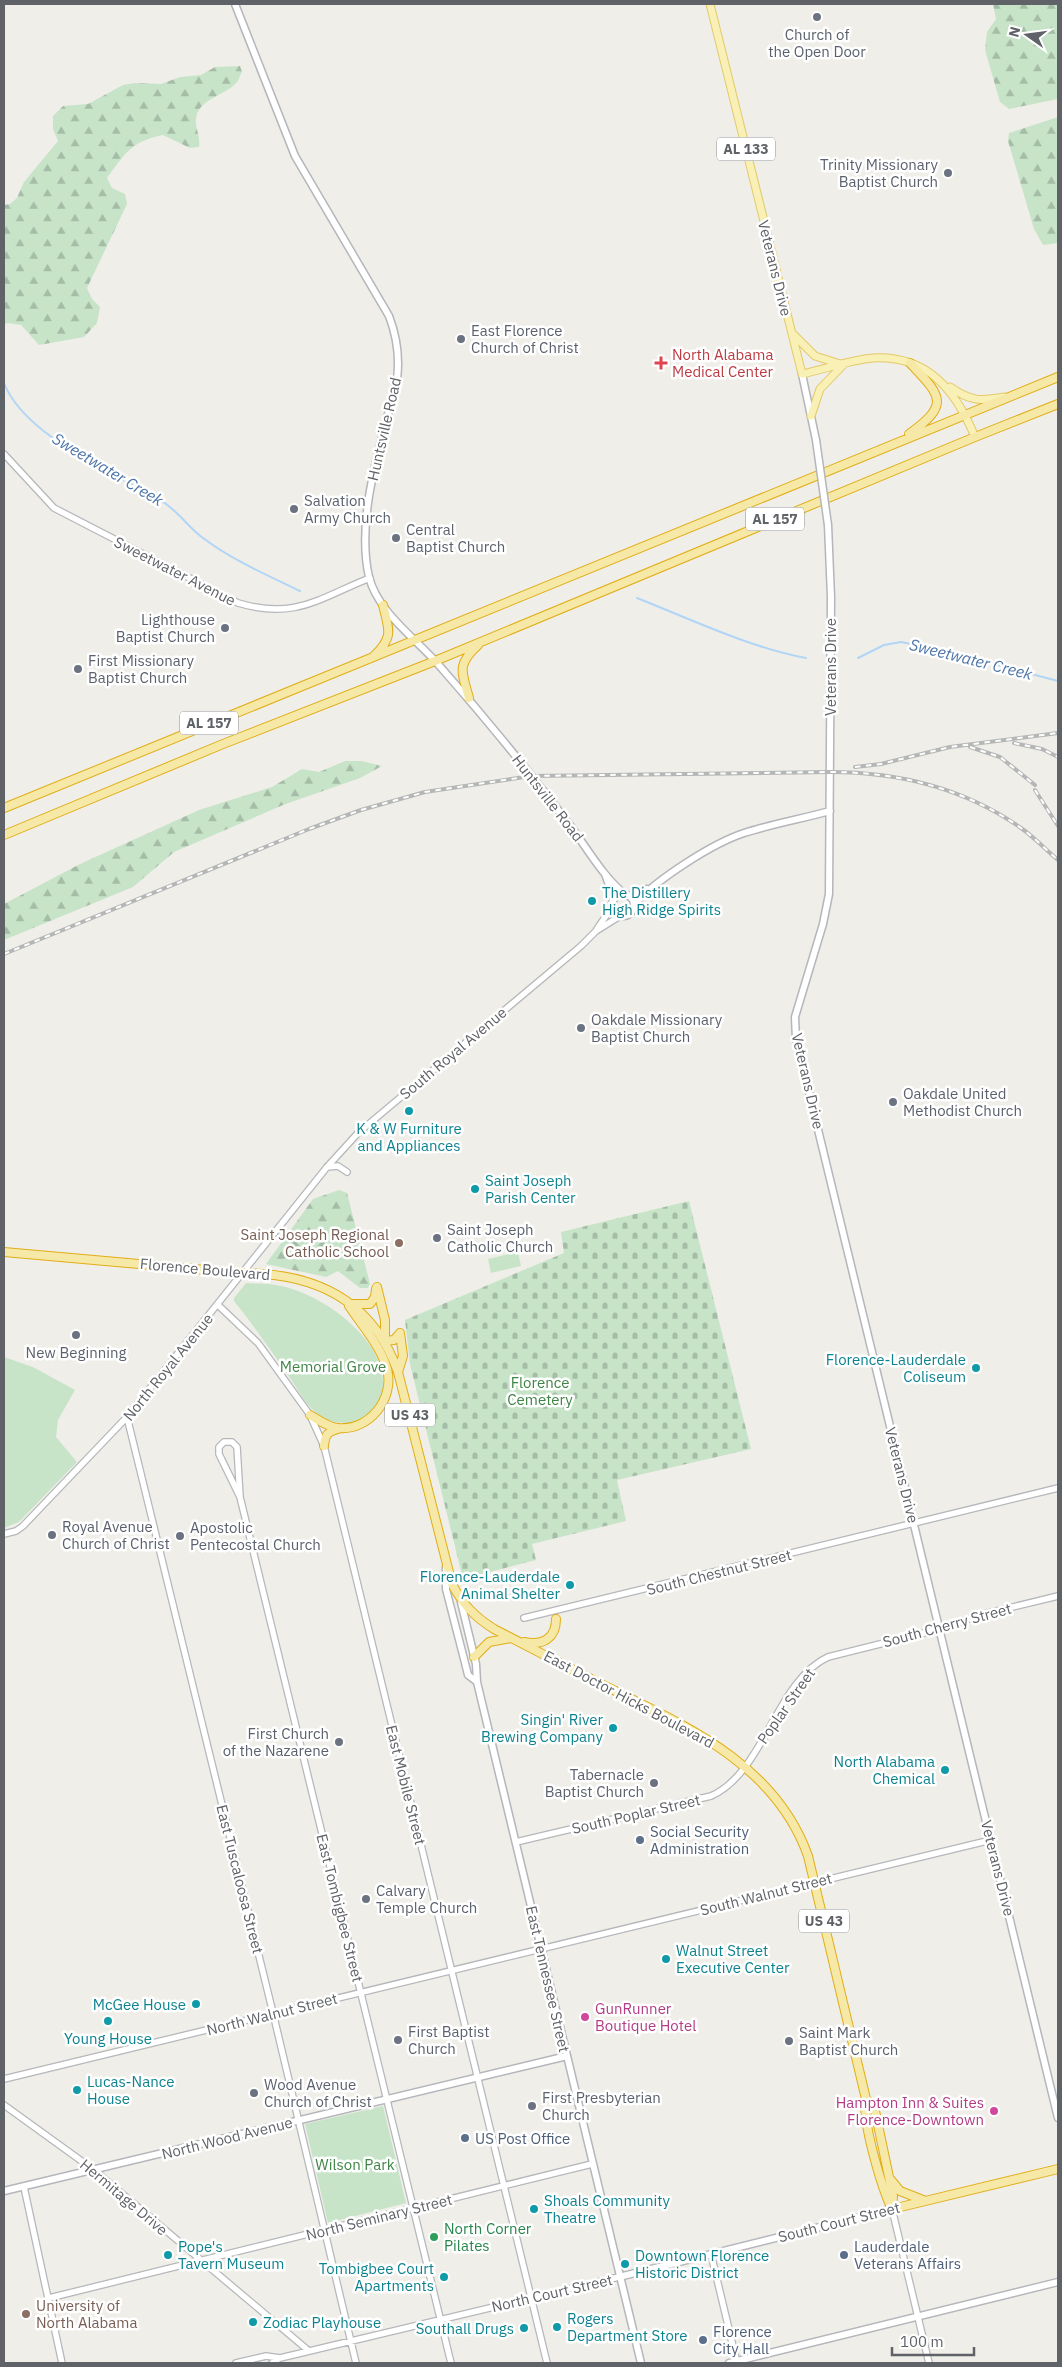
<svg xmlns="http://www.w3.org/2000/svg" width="1062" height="2367" font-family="'IBM Plex Sans',sans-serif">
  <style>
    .forest { fill: url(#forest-firs) }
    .cemetery { fill: url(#cemetery-stones) }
    .green { fill: #c7e4c9 }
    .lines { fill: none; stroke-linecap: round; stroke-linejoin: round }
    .stream { stroke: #b1d5f7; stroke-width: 2 }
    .tertiary-casing { stroke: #b5b7bb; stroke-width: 8 }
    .secondary-casing { stroke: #b4b6bb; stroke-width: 9 }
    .primary-casing { stroke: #e4c96c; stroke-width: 9 }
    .trunk-casing { stroke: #e1ad17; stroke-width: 10 }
    .tertiary { stroke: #fff; stroke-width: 5.5 }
    .secondary { stroke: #fff; stroke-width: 6 }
    .primary { stroke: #f8f0b5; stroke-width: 7 }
    .trunk { stroke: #f6e9a8; stroke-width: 8 }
    .rail-casing { stroke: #b5b6b6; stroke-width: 4 }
    .rail { stroke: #fff; stroke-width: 2; stroke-dasharray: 5.5; stroke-linecap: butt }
    .secondary-bridge-casing { stroke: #b4b6bb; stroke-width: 9; stroke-linecap: butt }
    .trunk-bridge-casing { stroke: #e1ad17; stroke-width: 10; stroke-linecap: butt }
    .secondary-bridge { stroke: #fff; stroke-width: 6 }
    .trunk-bridge { stroke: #f6e9a8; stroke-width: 8 }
    .worship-dot { fill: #6b7280; stroke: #fff; stroke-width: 2 }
    .health-dot { fill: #e0444e; stroke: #fff; stroke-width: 2 }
    .culture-dot { fill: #0f9aa8; stroke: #fff; stroke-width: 2 }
    .education-dot { fill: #8d6e63; stroke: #fff; stroke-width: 2 }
    .service-dot { fill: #5c6f8a; stroke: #fff; stroke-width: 2 }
    .hotel-dot { fill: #d1479c; stroke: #fff; stroke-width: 2 }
    .leisure-dot { fill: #2e9e5b; stroke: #fff; stroke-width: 2 }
    .labels { text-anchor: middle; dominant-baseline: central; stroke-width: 5; stroke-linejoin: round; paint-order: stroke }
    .shield { fill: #fff; stroke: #8f9194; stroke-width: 1 }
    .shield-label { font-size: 14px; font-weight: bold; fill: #5f6266 }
    .worship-label { font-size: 15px; fill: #5b616d; stroke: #fff; text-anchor: start }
    .street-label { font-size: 15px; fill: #5f6266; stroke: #fff }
    .health-label { font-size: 15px; fill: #be3a42; stroke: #fff; text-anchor: start }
    .culture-label { font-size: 15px; fill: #0d838f; stroke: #fff; text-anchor: start }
    .education-label { font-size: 15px; fill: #785e54; stroke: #fff; text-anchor: end }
    .park-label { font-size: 15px; fill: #3f8546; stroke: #fff }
    .service-label { font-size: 15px; fill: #4e5e75; stroke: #fff; text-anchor: start }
    .hotel-label { font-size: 15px; fill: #b23c85; stroke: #fff; text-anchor: start }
    .leisure-label { font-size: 15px; fill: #27864d; stroke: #fff; text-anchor: start }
    .water-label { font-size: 16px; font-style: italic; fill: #4d75a8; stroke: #fff }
  </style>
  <defs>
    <pattern id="forest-firs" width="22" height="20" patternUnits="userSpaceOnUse" patternTransform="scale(1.25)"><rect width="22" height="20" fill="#c7e4c9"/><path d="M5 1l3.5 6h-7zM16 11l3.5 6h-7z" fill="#a5bca7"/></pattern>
    <pattern id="cemetery-stones" width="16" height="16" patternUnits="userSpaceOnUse" patternTransform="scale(1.25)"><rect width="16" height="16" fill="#c7e4c9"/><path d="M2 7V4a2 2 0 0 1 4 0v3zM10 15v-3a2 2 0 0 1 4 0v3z" fill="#a5bca7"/></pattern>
  </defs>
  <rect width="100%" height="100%" fill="#f0eee8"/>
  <path class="forest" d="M993 4H1058V99L1009 109 1000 102 985 50 987 32 996 19Z
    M240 66 242 72C240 75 239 80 237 82 226 95 203 98 197 114 193 126 201 134 199 147L190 148 163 135C131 142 126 152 107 178L112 188 125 194 127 204 87 288 92 299 100 307 97 323 84 337 39 345 21 325 7 323 4 325V205L10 204 17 198 24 182 58 141 53 129V116L63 106 88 104 123 85 135 83 161 84 180 77 201 75 215 67Z
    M1058 117V243L1043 245 1034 229 1008 141 1009 133Z
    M345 761H362L382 766 360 778 283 805 174 852 133 887 4 940V904L80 864 199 810 272 787 302 769 319 772Z
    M339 1190 347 1193 370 1284 368 1288H360L338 1271 326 1277 266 1264 313 1199Z"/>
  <path class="cemetery" d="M689 1201 751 1449 617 1480 626 1521 532 1544 536 1560 463 1579 410 1364 405 1320 564 1253 561 1232Z"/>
  <path class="green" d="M518 1252 521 1266 491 1273 488 1259Z
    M246 1283C256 1284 266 1283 276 1285 317 1291 380 1334 383 1380 386 1414 348 1434 320 1416 308 1408 300 1393 292 1381 273 1354 255 1327 234 1301V1298Z
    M4 1357 33 1367 75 1390 58 1420 56 1437 77 1462 19 1522 4 1528Z
    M383 2106 406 2203 328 2223 305 2124Z"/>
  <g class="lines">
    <path class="stream" d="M4 383C25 437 116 473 163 502 178 511 189 528 203 538 232 560 267 575 300 591
      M637 598C690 619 751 648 806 658
      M858 658 884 645 901 642 933 648 1058 681"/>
    <defs>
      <path id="tertiary" d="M4 454 54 508 238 603C296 620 319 598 370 578
        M597 929 612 907
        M327 1167 338 1166 347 1172
        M218 1305 258 1343 310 1415 324 1446 547 2363
        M127 1417 273 2013 356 2363
        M240 1497 237 1447 232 1442H224L219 1447V1454L240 1497 451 2363
        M4 1534 16 1531 23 1526 127 1417 327 1167 358 1133 581 946 596 931 620 916
        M524 1618 1058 1488
        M516 1842 711 1796C764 1773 776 1681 828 1657L940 1629 980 1615 1058 1596
        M4 2079 991 1840
        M4 2105 94 2170 309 2351
        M24 2187 62 2363
        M892 2209 929 2363
        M711 2254 737 2363
        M49 2298 592 2164
        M236 2363 266 2356 280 2358
        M272 2363 280 2358 297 2354 619 2277"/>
      <path id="secondary" d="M235 4 295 156 389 316C397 337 400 356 397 379 383 439 355 515 369 577 378 612 414 637 437 663 483 715 527 769 569 824 585 845 605 880 626 895
        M802 374 816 440
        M828 525 831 597 829 894 823 924 795 1017 796 1039 1058 2118
        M605 874 613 896V901
        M612 905a11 11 0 1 1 22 0a11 11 0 1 1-22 0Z
        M629 896 647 889
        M634 904C658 879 711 844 744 833 772 824 801 819 830 811
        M446 1567V1589L464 1659 468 1675 477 1682
        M461 1602 476 1664 477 1682 641 2363
        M4 2191 567 2056
        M619 2277 892 2209
        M729 2363 1058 2282"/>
      <path id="primary" d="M710 4 802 374C825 369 850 360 873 358 928 355 956 391 975 437
        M792 333 815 356 840 364
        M950 387C972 402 980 401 1005 397
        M811 416 820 389 843 365"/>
      <path id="trunk" d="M909 434C951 404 941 396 910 363
        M374 656C394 637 389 630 383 605
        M469 698C462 672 456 665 478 645
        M4 808 1058 377
        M4 835 223 744 435 661 975 437 1058 404
        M4 1252 229 1272
        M262 1274C327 1278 376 1309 398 1372L452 1584C463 1605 475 1617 494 1629 531 1648 567 1667 603 1685 684 1725 775 1763 808 1856L866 2099C861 2119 882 2189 892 2209
        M377 1287 385 1320V1341
        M351 1304H370L375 1297 376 1289
        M385 1341 394 1340 400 1333
        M398 1372 403 1356 400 1333
        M310 1415C319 1420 327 1427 338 1428 369 1431 395 1399 387 1369 381 1347 362 1325 349 1306
        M324 1446C325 1435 327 1432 338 1429
        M524 1642C543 1646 556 1638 556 1619
        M474 1657 489 1642 511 1638
        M866 2099 874 2106 893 2196 892 2209
        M891 2180 900 2191 923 2200
        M892 2209 1058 2169"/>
    </defs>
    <use href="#tertiary" class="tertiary-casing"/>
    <use href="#secondary" class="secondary-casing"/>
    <use href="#primary" class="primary-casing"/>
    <use href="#trunk" class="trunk-casing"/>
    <use href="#tertiary" class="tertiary"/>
    <use href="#secondary" class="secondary"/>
    <use href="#primary" class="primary"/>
    <use href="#trunk" class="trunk"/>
    <defs>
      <path id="rail" d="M1014 743 1042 749 1058 757
        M970 747 1000 757 1035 785
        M855 767 881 764 950 747 1058 733
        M1035 790 1058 826
        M4 954 309 829 361 810 425 792 531 776 830 772C898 772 964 788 1021 828 1034 837 1046 850 1058 860"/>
    </defs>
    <use href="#rail" class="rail-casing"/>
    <use href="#rail" class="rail"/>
    <defs>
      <path id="secondary-bridge" d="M816 440 828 525"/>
      <path id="trunk-bridge" d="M229 1272 262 1274"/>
    </defs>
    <use href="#secondary-bridge" class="secondary-bridge-casing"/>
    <use href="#trunk-bridge" class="trunk-bridge-casing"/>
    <use href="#secondary-bridge" class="secondary-bridge"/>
    <use href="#trunk-bridge" class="trunk-bridge"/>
  </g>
  <g class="worship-dot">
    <circle cx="817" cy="17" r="5"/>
    <circle cx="948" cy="173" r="5"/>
    <circle cx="461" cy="339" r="5"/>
    <circle cx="294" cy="509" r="5"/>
    <circle cx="396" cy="538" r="5"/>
    <circle cx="225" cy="628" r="5"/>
    <circle cx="78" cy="669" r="5"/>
    <circle cx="581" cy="1028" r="5"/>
    <circle cx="893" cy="1102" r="5"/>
    <circle cx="437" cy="1238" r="5"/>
    <circle cx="76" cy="1335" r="5"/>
    <circle cx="52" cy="1535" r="5"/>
    <circle cx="180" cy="1536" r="5"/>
    <circle cx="339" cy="1742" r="5"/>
    <circle cx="654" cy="1783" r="5"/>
    <circle cx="366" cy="1899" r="5"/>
    <circle cx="398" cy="2040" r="5"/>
    <circle cx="789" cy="2041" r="5"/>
    <circle cx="254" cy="2093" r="5"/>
    <circle cx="532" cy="2106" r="5"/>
  </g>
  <path class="health-dot" d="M658.5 355.5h5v5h5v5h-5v5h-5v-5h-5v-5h5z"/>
  <g class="culture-dot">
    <circle cx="592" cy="901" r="5"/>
    <circle cx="409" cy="1111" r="5"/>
    <circle cx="475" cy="1189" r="5"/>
    <circle cx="976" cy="1368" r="5"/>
    <circle cx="570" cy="1585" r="5"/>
    <circle cx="613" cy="1728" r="5"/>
    <circle cx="945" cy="1770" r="5"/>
    <circle cx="666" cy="1959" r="5"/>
    <circle cx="196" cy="2004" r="5"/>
    <circle cx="108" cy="2021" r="5"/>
    <circle cx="77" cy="2090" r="5"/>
    <circle cx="534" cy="2209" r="5"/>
    <circle cx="168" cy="2255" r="5"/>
    <circle cx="625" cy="2264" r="5"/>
    <circle cx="444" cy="2277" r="5"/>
    <circle cx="253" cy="2322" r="5"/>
    <circle cx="557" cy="2327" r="5"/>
    <circle cx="524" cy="2328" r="5"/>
  </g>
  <g class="education-dot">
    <circle cx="399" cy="1243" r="5"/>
    <circle cx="26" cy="2314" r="5"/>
  </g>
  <g class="service-dot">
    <circle cx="640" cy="1840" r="5"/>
    <circle cx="465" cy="2138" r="5"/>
    <circle cx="844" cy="2255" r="5"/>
    <circle cx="703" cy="2340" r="5"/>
  </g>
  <g class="hotel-dot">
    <circle cx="585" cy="2017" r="5"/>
    <circle cx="994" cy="2111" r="5"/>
  </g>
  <circle class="leisure-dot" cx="434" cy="2237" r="5"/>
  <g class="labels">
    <g class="shield">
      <rect x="717" y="137.5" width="58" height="23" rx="4"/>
      <rect x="746" y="507.5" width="58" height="23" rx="4"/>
      <rect x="180" y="711.5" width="58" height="23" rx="4"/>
      <rect x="385" y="1403.5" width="50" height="23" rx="4"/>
      <rect x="799" y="1909.5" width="50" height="23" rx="4"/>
    </g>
    <g class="shield-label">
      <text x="746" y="149">AL 133</text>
      <text x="775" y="519">AL 157</text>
      <text x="209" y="723">AL 157</text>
      <text x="410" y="1415">US 43</text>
      <text x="824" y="1921">US 43</text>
    </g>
    <g class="worship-label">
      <text x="817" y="34" text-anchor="middle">Church of<tspan x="817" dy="17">the Open Door</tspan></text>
      <text x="938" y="164" text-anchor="end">Trinity Missionary<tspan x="938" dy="17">Baptist Church</tspan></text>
      <text x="471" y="330">East Florence<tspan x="471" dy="17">Church of Christ</tspan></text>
      <text x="304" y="500">Salvation<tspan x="304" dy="17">Army Church</tspan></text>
      <text x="406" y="529">Central<tspan x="406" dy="17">Baptist Church</tspan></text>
      <text x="215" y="619" text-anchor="end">Lighthouse<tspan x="215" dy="17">Baptist Church</tspan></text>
      <text x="88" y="660">First Missionary<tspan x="88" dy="17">Baptist Church</tspan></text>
      <text x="591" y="1019">Oakdale Missionary<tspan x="591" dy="17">Baptist Church</tspan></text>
      <text x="903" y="1093">Oakdale United<tspan x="903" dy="17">Methodist Church</tspan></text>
      <text x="447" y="1229">Saint Joseph<tspan x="447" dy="17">Catholic Church</tspan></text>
      <text x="76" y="1352" text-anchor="middle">New Beginning</text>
      <text x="62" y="1526">Royal Avenue<tspan x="62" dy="17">Church of Christ</tspan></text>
      <text x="190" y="1527">Apostolic<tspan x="190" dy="17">Pentecostal Church</tspan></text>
      <text x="329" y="1733" text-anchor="end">First Church<tspan x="329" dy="17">of the Nazarene</tspan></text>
      <text x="644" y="1774" text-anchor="end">Tabernacle<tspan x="644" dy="17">Baptist Church</tspan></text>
      <text x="376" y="1890">Calvary<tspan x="376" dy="17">Temple Church</tspan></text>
      <text x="408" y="2031">First Baptist<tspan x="408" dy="17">Church</tspan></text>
      <text x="799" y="2032">Saint Mark<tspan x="799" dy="17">Baptist Church</tspan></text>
      <text x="264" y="2084">Wood Avenue<tspan x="264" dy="17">Church of Christ</tspan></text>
      <text x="542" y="2097">First Presbyterian<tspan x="542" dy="17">Church</tspan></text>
    </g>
    <g class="street-label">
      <text transform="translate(775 268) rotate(76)">Veterans Drive</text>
      <text transform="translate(384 429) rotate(-77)">Huntsville Road</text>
      <text transform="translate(175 571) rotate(27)">Sweetwater Avenue</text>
      <text transform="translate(830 667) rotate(-90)">Veterans Drive</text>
      <text transform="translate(548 798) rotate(52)">Huntsville Road</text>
      <text transform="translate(453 1053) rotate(-40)">South Royal Avenue</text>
      <text transform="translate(808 1081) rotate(77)">Veterans Drive</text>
      <text transform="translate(205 1269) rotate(5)">Florence Boulevard</text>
      <text transform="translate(168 1367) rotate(-51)">North Royal Avenue</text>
      <text transform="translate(902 1475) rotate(76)">Veterans Drive</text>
      <text transform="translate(719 1572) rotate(-14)">South Chestnut Street</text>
      <text transform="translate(947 1625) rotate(-15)">South Cherry Street</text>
      <text transform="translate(629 1699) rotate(28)">East Doctor Hicks Boulevard</text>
      <text transform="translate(786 1706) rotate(-55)">Poplar Street</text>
      <text transform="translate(406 1785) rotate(76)">East Mobile Street</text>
      <text transform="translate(636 1814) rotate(-13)">South Poplar Street</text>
      <text transform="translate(998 1868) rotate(76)">Veterans Drive</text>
      <text transform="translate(240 1879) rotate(76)">East Tuscaloosa Street</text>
      <text transform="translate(766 1894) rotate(-14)">South Walnut Street</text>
      <text transform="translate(340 1908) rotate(76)">East Tombigbee Street</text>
      <text transform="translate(548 1979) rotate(77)">East Tennessee Street</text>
      <text transform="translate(272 2014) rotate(-14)">North Walnut Street</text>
      <text transform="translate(227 2138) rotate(-14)">North Wood Avenue</text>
      <text transform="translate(124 2197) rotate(40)">Hermitage Drive</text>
      <text transform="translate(379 2217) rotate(-14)">North Seminary Street</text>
      <text transform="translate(839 2222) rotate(-14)">South Court Street</text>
      <text transform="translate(552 2293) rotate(-13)">North Court Street</text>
    </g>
    <g class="health-label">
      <text x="672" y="354">North Alabama<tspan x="672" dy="17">Medical Center</tspan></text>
    </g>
    <g class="culture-label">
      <text x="602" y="892">The Distillery<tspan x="602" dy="17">High Ridge Spirits</tspan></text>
      <text x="409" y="1128" text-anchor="middle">K &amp; W Furniture<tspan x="409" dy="17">and Appliances</tspan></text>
      <text x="485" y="1180">Saint Joseph<tspan x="485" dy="17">Parish Center</tspan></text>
      <text x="966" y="1359" text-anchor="end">Florence-Lauderdale<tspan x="966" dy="17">Coliseum</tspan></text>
      <text x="560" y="1576" text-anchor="end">Florence-Lauderdale<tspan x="560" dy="17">Animal Shelter</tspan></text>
      <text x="603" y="1719" text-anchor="end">Singin' River<tspan x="603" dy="17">Brewing Company</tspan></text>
      <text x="935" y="1761" text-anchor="end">North Alabama<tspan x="935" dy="17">Chemical</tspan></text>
      <text x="676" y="1950">Walnut Street<tspan x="676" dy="17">Executive Center</tspan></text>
      <text x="186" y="2004" text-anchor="end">McGee House</text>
      <text x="108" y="2038" text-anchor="middle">Young House</text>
      <text x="87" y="2081">Lucas-Nance<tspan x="87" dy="17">House</tspan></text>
      <text x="544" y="2200">Shoals Community<tspan x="544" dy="17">Theatre</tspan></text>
      <text x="178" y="2246">Pope's<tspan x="178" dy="17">Tavern Museum</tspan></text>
      <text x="635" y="2255">Downtown Florence<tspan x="635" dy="17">Historic District</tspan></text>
      <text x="434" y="2268" text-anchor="end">Tombigbee Court<tspan x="434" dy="17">Apartments</tspan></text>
      <text x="567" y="2318">Rogers<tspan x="567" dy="17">Department Store</tspan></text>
      <text x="263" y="2322">Zodiac Playhouse</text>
      <text x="514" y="2328" text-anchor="end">Southall Drugs</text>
    </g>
    <g class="education-label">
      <text x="389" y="1234">Saint Joseph Regional<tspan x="389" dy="17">Catholic School</tspan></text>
      <text x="36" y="2305" text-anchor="start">University of<tspan x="36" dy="17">North Alabama</tspan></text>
    </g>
    <g class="park-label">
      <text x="333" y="1366">Memorial Grove</text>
      <text x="540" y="1382">Florence<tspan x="540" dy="17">Cemetery</tspan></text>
      <text x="355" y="2164">Wilson Park</text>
    </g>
    <g class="service-label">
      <text x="650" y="1831">Social Security<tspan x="650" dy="17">Administration</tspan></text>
      <text x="475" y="2138">US Post Office</text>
      <text x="854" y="2246">Lauderdale<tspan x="854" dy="17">Veterans Affairs</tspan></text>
      <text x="713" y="2331">Florence<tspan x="713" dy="17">City Hall</tspan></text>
    </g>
    <g class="hotel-label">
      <text x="595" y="2008">GunRunner<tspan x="595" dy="17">Boutique Hotel</tspan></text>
      <text x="984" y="2102" text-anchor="end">Hampton Inn &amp; Suites<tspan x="984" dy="17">Florence-Downtown</tspan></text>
    </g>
    <g class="leisure-label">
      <text x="444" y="2228">North Corner<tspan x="444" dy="17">Pilates</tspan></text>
    </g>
    <g class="water-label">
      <text transform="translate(108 469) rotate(31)">Sweetwater Creek</text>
      <text transform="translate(971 659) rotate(14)">Sweetwater Creek</text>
    </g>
  </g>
  <rect width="1062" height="2367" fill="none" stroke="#5f6266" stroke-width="10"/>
  <g transform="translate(1027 35) rotate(284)" stroke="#ffffff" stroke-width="4" paint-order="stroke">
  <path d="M0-4L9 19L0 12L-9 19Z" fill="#5f6266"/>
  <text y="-8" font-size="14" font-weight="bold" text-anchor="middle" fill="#5f6266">N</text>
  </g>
  <path d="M892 2347v8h82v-8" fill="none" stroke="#5f6266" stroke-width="2.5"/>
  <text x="900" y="2347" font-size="15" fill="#5f6266" stroke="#ffffff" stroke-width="4" paint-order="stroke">100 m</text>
</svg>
